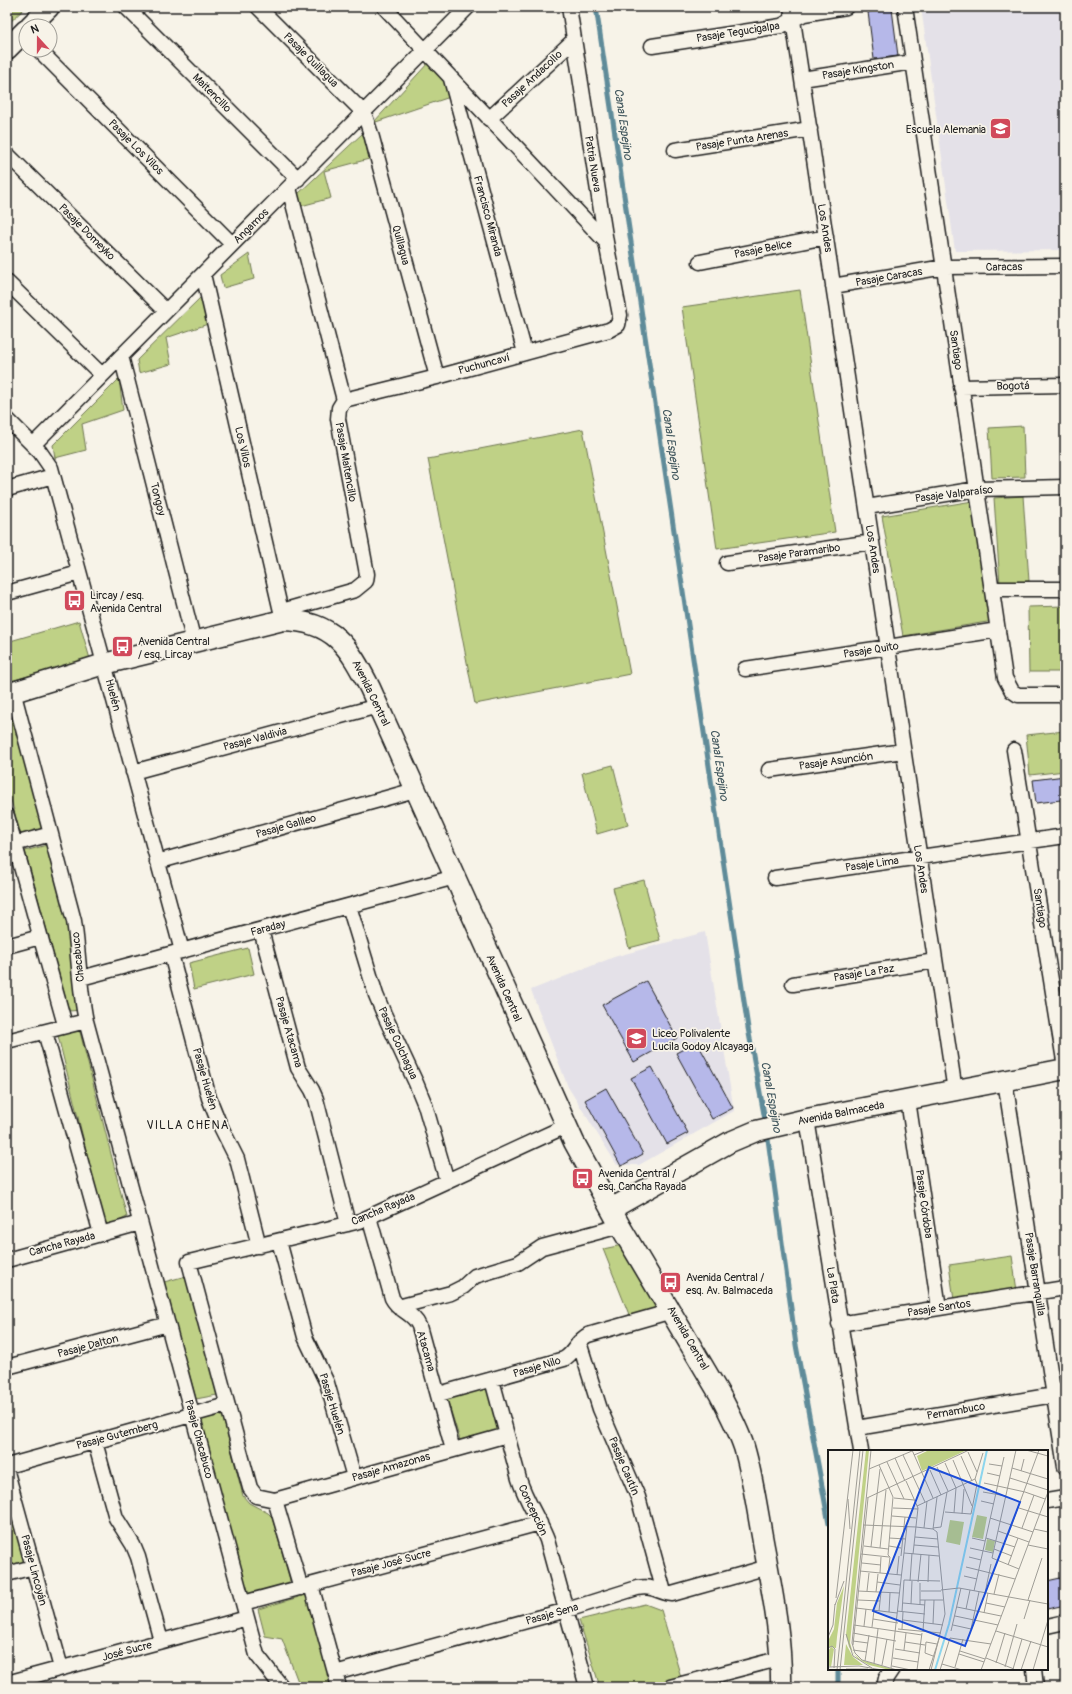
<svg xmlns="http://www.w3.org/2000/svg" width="1072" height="1694" font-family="Pangolin,sans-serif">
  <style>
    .built { fill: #e4e1e8 }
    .green { fill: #bfd186; stroke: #6e7651 }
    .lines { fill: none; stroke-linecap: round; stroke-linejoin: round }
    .stream { stroke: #5f8b99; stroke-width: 5 }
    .building { fill: #b6b8e9; stroke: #1c1c1c }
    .street-casing { stroke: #1c1c1c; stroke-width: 17 }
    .secondary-casing { stroke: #1c1c1c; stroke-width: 23 }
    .street { stroke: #f7f3e8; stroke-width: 14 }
    .secondary { stroke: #f7f3e8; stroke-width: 20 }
    .labels { text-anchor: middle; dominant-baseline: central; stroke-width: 3.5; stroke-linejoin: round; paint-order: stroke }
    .street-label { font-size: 11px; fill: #1c1c1c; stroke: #f7f3e8 }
    .poi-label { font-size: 11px; fill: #1c1c1c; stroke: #f7f3e8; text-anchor: start }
    .water-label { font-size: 12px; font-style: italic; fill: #3e545b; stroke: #f7f3e8 }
    .neighbourhood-label { font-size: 12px; letter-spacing: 1px; fill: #1c1c1c; stroke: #f7f3e8 }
    .inset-river { fill: none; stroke: #8cd5ed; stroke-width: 2 }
    .inset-road { fill: none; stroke: #9f9d96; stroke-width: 1 }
    .view { fill: #1d4ed8; fill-opacity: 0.15; stroke: #1d4ed8; stroke-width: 2 }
    .inset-edge { fill: none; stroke: #1c1c1c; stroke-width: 2 }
  </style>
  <rect width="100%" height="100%" fill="#f7f3e8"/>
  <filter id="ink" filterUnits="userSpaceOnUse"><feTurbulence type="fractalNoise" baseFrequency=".025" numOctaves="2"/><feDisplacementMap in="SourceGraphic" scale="8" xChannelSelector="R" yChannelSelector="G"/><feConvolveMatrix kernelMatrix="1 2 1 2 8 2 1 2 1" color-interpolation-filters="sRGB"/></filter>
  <g filter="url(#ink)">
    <path class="built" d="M921 7H1065V250L955 251Z
      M705 932 734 1111 639 1165H617L568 1087 531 990 614 957Z"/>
    <path class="green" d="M7 7H26L7 25Z
      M429 62 445 78 450 97 373 123Z
      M363 133 369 159 324 171 331 198 301 206 298 194Z
      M249 254 254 279 223 288 220 275Z
      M800 290 835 532 717 549 682 307Z
      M204 294 208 324 166 338 171 364 139 373 137 360Z
      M119 379 123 410 82 424 86 450 55 458 53 445Z
      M1023 426 1025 477 992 478 989 428Z
      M583 429 630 674 475 704 428 459Z
      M1023 496 1029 581 1000 584 994 498Z
      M973 501 993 621 903 636 882 516Z
      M1065 606V672H1029L1028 607Z
      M79 621 90 659 7 682V642Z
      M10 711 43 829 21 835 7 786V712Z
      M1065 731V771L1030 775 1026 735Z
      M613 765 628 825 597 834 582 773Z
      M47 845 64 903 82 1010 69 1011 25 851Z
      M644 880 660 940 629 948 613 888Z
      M248 948 254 974 194 989 189 963Z
      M71 1029 80 1032 127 1217 105 1227 58 1036Z
      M622 1245 662 1307 630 1317 603 1249Z
      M1012 1256 1017 1291 954 1300 949 1265Z
      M186 1276 217 1395 196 1399 164 1282Z
      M488 1387 499 1430 460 1440 447 1399Z
      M220 1415 223 1417 243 1496 249 1503 268 1513 272 1517 290 1580 286 1586 250 1596 244 1591 199 1423 201 1419Z
      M7 1494 26 1565 7 1570Z
      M309 1594 335 1687H300L282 1639 265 1636 258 1609Z
      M645 1604 661 1610 681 1677 642 1687H600L579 1620Z"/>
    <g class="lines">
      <path class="stream" d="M596 7 748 1028 766 1125
        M767 1132 796 1345 829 1524
        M838 1669V1687"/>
    </g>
    <path class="building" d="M892 9 898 56 874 59 868 12Z
      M1065 776V822H1064L1061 800 1036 803 1033 780Z
      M646 981 677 1038 634 1062 602 1005Z
      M697 1042 733 1108 712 1119 676 1053Z
      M652 1067 688 1133 667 1144 631 1078Z
      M606 1088 643 1154 621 1166 585 1100Z
      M1065 1577V1605L1047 1609V1581Z"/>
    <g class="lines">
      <defs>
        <path id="street" d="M126 7 298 179
          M258 7 364 113 371 134 437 377
          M384 7 606 242
          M791 7 955 1091
          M905 7 1005 678 1012 691 1018 695H1065
          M652 46 781 26 804 14 846 7
          M39 50 232 244
          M451 79 525 353
          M802 79 913 62
          M489 119 574 40
          M675 150 810 129
          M7 154 166 311
          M289 188 344 400
          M700 262 826 237
          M203 274 283 620
          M7 282 102 375
          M833 286 944 267 1065 266
          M121 356 194 642
          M961 387 1065 385
          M344 400 437 377 609 330 618 325 620 315 606 242 569 7
          M7 419 40 452 51 468 182 951
          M33 445 468 7
          M7 489 53 476
          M867 507 977 489 1065 487
          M727 563 872 542
          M992 589H1065
          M7 593 79 573
          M282 611 355 590 366 581 367 574 338 419 339 408 344 400
          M745 669 998 630
          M13 691 74 921C79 954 79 988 86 1021L257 1655 282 1687
          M1014 750 1065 1067
          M769 770 903 751
          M133 772 378 706
          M7 816 65 1025
          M7 846 51 834
          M157 862 415 790
          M775 878 1065 836
          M349 906 376 995 384 1014 416 1083 425 1105 447 1181
          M261 930 298 1068 312 1090 316 1099 348 1224
          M7 946 40 937
          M171 954 209 1098 219 1123 237 1159 259 1246
          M81 978 455 877
          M793 984 935 961
          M45 1032 101 1234
          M7 1041 86 1021
          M1005 1081 1065 1467
          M908 1100 939 1308
          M807 1119 861 1451
          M369 1217 392 1298C399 1312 413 1312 419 1326L453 1450
          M279 1241 305 1337 327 1383 354 1477
          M7 1260 140 1223
          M398 1307 451 1293 463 1287 475 1276 518 1263 542 1247 620 1226
          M839 1324 1065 1288
          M579 1342 600 1409 638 1497 664 1592
          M7 1367 168 1324
          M492 1380 519 1479C526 1501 539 1519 547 1540L587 1687
          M439 1394 564 1359C575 1353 577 1340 588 1335L672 1311
          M857 1428 1054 1395 1065 1388
          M95 1442 116 1518 133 1545 138 1557 161 1641
          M7 1466 227 1405
          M7 1472 61 1668
          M275 1500 507 1435
          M1047 1501 1065 1498
          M7 1574 33 1567
          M311 1585 339 1687
          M301 1588 275 1500 256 1496 250 1488 189 1262 360 1221 566 1126
          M243 1603 540 1523
          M1047 1626 1065 1622
          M1034 1669 1036 1687
          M335 1673 567 1610 637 1588C656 1585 658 1593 672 1594L768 1567
          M7 1683 247 1618
          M670 1687 782 1658
          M884 1687 886 1678 892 1669"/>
        <path id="secondary" d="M30 26 49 7
          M7 49 26 30
          M7 694 104 664 283 620C334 621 349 647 370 688L574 1142 620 1226 720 1395C729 1412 738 1429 744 1447 754 1481 758 1517 765 1552 773 1596 782 1641 781 1687
          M611 1209 730 1142 756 1131 807 1119 1065 1069"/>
      </defs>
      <use href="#street" class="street-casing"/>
      <use href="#secondary" class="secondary-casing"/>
      <use href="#street" class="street"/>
      <use href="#secondary" class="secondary"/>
    </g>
  </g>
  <defs>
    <symbol id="school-square" viewBox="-11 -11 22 22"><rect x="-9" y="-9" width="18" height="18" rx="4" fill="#d1495b" stroke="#f7f3e8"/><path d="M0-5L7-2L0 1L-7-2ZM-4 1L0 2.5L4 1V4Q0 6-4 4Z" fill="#fff"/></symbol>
    <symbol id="bus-square" viewBox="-11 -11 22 22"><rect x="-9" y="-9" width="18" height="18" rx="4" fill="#d1495b" stroke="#f7f3e8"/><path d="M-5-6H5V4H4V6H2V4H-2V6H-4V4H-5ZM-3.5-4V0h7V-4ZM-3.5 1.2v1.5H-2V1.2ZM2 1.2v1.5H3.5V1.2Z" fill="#fff"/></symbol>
  </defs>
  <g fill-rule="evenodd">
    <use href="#school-square" x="988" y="116" width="25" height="25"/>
    <use href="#bus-square" x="62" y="588" width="25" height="25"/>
    <use href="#bus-square" x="110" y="634" width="25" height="25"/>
    <use href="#school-square" x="624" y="1026" width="25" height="25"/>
    <use href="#bus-square" x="570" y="1166" width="25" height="25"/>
    <use href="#bus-square" x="658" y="1270" width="25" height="25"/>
  </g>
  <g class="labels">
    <g class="street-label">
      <text transform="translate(738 32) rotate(-9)">Pasaje Tegucigalpa</text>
      <text transform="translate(311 60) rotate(45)">Pasaje Quillagua</text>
      <text transform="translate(858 70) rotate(-9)">Pasaje Kingston</text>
      <text transform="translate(532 79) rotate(-43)">Pasaje Andacollo</text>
      <text transform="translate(212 93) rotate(45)">Maitencillo</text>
      <text transform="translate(742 140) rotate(-9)">Pasaje Punta Arenas</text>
      <text transform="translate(136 147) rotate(45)">Pasaje Los Vilos</text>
      <text transform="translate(593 164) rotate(81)">Patria Nueva</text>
      <text transform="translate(488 216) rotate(75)">Francisco Miranda</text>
      <text transform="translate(251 226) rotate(-45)">Angamos</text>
      <text transform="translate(825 228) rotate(81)">Los Andes</text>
      <text transform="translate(87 232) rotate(45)">Pasaje Domeyko</text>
      <text transform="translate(401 245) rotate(75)">Quillagua</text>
      <text transform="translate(763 249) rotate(-11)">Pasaje Belice</text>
      <text transform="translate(1004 267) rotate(-1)">Caracas</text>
      <text transform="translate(889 277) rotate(-10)">Pasaje Caracas</text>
      <text transform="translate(956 350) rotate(82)">Santiago</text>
      <text transform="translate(484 364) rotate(-15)">Puchuncaví</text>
      <text transform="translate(1013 386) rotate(-1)">Bogotá</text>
      <text transform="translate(243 447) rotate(77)">Los Vilos</text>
      <text transform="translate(346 462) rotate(80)">Pasaje Maitencillo</text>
      <text transform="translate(954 494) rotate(-7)">Pasaje Valparaíso</text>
      <text transform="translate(158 499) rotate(76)">Tongoy</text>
      <text transform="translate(873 549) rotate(81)">Los Andes</text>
      <text transform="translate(799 553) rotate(-8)">Pasaje Paramaribo</text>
      <text transform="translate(871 650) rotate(-9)">Pasaje Quito</text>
      <text transform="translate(371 693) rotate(64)">Avenida Central</text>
      <text transform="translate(113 695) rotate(75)">Huelén</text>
      <text transform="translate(255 739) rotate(-15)">Pasaje Valdivia</text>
      <text transform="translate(836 761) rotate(-8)">Pasaje Asunción</text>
      <text transform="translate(286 826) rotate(-16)">Pasaje Galileo</text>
      <text transform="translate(872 864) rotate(-8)">Pasaje Lima</text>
      <text transform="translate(921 869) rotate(81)">Los Andes</text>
      <text transform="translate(1040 908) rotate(81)">Santiago</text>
      <text transform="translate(268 928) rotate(-15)">Faraday</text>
      <text transform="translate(78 957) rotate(-96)">Chacabuco</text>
      <text transform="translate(864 973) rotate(-9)">Pasaje La Paz</text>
      <text transform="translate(504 988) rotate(66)">Avenida Central</text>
      <text transform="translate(289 1032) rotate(74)">Pasaje Atacama</text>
      <text transform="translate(398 1043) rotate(65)">Pasaje Colchagua</text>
      <text transform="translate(205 1079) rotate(74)">Pasaje Huelén</text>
      <text transform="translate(841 1113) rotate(-11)">Avenida Balmaceda</text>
      <text transform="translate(924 1204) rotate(82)">Pasaje Córdoba</text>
      <text transform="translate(383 1209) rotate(-23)">Cancha Rayada</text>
      <text transform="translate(62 1244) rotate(-15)">Cancha Rayada</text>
      <text transform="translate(1035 1274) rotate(81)">Pasaje Barranquilla</text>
      <text transform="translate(833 1285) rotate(81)">La Plata</text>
      <text transform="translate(939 1308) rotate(-9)">Pasaje Santos</text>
      <text transform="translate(688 1338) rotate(60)">Avenida Central</text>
      <text transform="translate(88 1346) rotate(-15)">Pasaje Dalton</text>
      <text transform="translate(426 1351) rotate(74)">Atacama</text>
      <text transform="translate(537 1367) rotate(-17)">Pasaje Nilo</text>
      <text transform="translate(332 1404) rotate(73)">Pasaje Huelén</text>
      <text transform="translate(956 1411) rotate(-10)">Pernambuco</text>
      <text transform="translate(117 1435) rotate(-15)">Pasaje Gutemberg</text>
      <text transform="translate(199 1439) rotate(75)">Pasaje Chacabuco</text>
      <text transform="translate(624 1466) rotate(67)">Pasaje Cautín</text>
      <text transform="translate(391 1467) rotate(-16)">Pasaje Amazonas</text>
      <text transform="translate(533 1510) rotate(65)">Concepción</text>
      <text transform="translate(391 1563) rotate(-15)">Pasaje José Sucre</text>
      <text transform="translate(34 1570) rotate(75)">Pasaje Lincoyán</text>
      <text transform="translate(552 1614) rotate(-16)">Pasaje Sena</text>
      <text transform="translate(127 1651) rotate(-15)">José Sucre</text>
    </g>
    <g class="poi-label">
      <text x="986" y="129" text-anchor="end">Escuela Alemania</text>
      <text x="90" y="595">Lircay / esq.<tspan x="90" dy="13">Avenida Central</tspan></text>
      <text x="138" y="641">Avenida Central<tspan x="138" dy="13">/ esq. Lircay</tspan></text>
      <text x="652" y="1033">Liceo Polivalente<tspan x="652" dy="13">Lucila Godoy Alcayaga</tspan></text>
      <text x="598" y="1173">Avenida Central /<tspan x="598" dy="13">esq. Cancha Rayada</tspan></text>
      <text x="686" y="1277">Avenida Central /<tspan x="686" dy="13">esq. Av. Balmaceda</tspan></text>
    </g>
    <g class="water-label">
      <text transform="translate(623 124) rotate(82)">Canal Espejino</text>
      <text transform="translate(671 444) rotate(82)">Canal Espejino</text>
      <text transform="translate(719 765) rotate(82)">Canal Espejino</text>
      <text transform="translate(771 1097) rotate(80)">Canal Espejino</text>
    </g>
    <g class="neighbourhood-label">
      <text x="188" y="1125">VILLA CHENA</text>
    </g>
  </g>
  <g transform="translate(828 1450)">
    <rect width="220" height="220" fill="#f7f3e8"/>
    <path d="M38 0H41L22 193 25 203 33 210 65 219 62 220 41 215 30 209 21 197 18 185ZM101 0H139L94 21 89 6ZM149 65 159 67 155 89 144 87ZM122 70 136 72 132 95 118 92ZM159 89 167 91 165 102 157 100ZM16 136 9 187 8 198 0 197V191L6 179 9 153ZM18 194 25 207 35 215H16ZM3 197 6 199 3 217 0 215V201Z" fill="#bfd186"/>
    <path class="inset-river" d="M107 220 121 174 159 0"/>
    <path class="inset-road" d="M43 0 24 193 27 203 34 210 69 220M84 0 105 48M188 0 164 108 191 119M198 0 220 6M140 2 149 22M75 5 97 52M86 5 98 0M133 6 144 31M67 8 77 31M125 10 144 56M59 12 76 49M117 13 128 38 126 63M161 14 174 16M51 15 65 47 60 105 62 107 60 124M109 17 120 41M184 18 220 29M41 19 84 1M102 20 113 45M193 21 196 9M159 23 172 26M182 28 220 40M147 29 155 3M78 31 90 58 85 104M156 33 197 42 217 49M155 42 178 46M39 48 141 0M66 48 86 50M20 49 22 79M153 51 166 54M89 56 147 29M65 58 90 59M191 58 220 67M117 62 143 64 149 34 147 29M134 64 136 39M64 66 88 68M162 68 205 82M35 75 88 77 105 79 109 82 117 164 103 220M96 78 99 51M105 78 113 77 119 42M194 78 206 45M105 79 109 47M206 79 220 82M170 81 201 92M180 85 211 0M87 87 110 89M61 88 78 89M144 88 157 91M158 88 187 97M86 95 110 97M200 95 220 99M36 96 60 99M61 96 73 98M43 97 52 19M52 98 58 40M142 98 165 103M166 99 184 106M76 103 111 106M33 104 61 107M73 106 77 67M141 107 153 110M34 113 53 115M180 115 190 88M138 117 187 129M32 121 73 125M52 123 53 107M69 125 71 106M136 126 149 129M82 131 84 103M49 132 72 135M90 132 93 104M100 132 101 105M113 140 131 138 220 154M30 141 71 143M39 141 41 123M93 141H113M146 141 176 7M48 142 50 124M157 143 163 114M166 144 171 124M8 148 25 0M30 150 52 151M92 150H115M200 150 214 108M75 153 97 155M158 153 177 157M83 154 84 131M7 155 16 131M92 155V133M129 157 173 166M28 158 69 163M138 159 142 140M51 161 53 142M69 161 97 164M61 162 62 143M74 162 76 130 112 131M156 163 160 143M127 166 170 175M45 169 70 173M196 169 202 150M75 170 115 175M105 174 106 150M26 175 94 185M125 175 143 179 151 142M36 176 38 159M44 177 46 160M70 179 113 183M74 179 75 162M95 181 97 150M123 181 133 138M168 181 220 197M25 183 68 191M18 184 25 206 44 218M0 187 5 175 7 154M25 191 40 193M77 192 97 195M25 195 40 48M0 198 4 196 7 199 6 218M67 199 92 203M25 200 39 202M76 200 78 183M132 201 157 209M131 204 156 212M105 206 97 203 98 192 109 194M65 208 90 212M158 208 186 219M37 211 41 185M46 213 50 179M168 213 177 183M114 214 134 220M54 215 59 189M64 216 83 220M0 217 31 216 54 220M127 217 135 189M177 217 189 174M63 218 79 76M18 219H40M185 219 194 189M9 220 32 0M12 220 35 0M89 220 94 183M101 220 112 186M112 220 122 188 163 194M153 220 220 42M193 220 203 191M205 220 220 170"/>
    <path class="view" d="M101 17 192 52 137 196 45 161Z"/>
    <rect width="220" height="220" class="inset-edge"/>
  </g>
  <rect width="1072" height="1694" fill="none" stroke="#f7f3e8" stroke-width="24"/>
  <rect x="12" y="12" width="1048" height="1670" fill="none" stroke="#1c1c1c" stroke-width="1.5" filter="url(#ink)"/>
  <g transform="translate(38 38) rotate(339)"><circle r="19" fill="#f7f3e8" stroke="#9f9d96"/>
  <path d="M0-3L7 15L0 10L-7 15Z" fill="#d1495b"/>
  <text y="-6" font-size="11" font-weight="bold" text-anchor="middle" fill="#1c1c1c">N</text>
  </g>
</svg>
